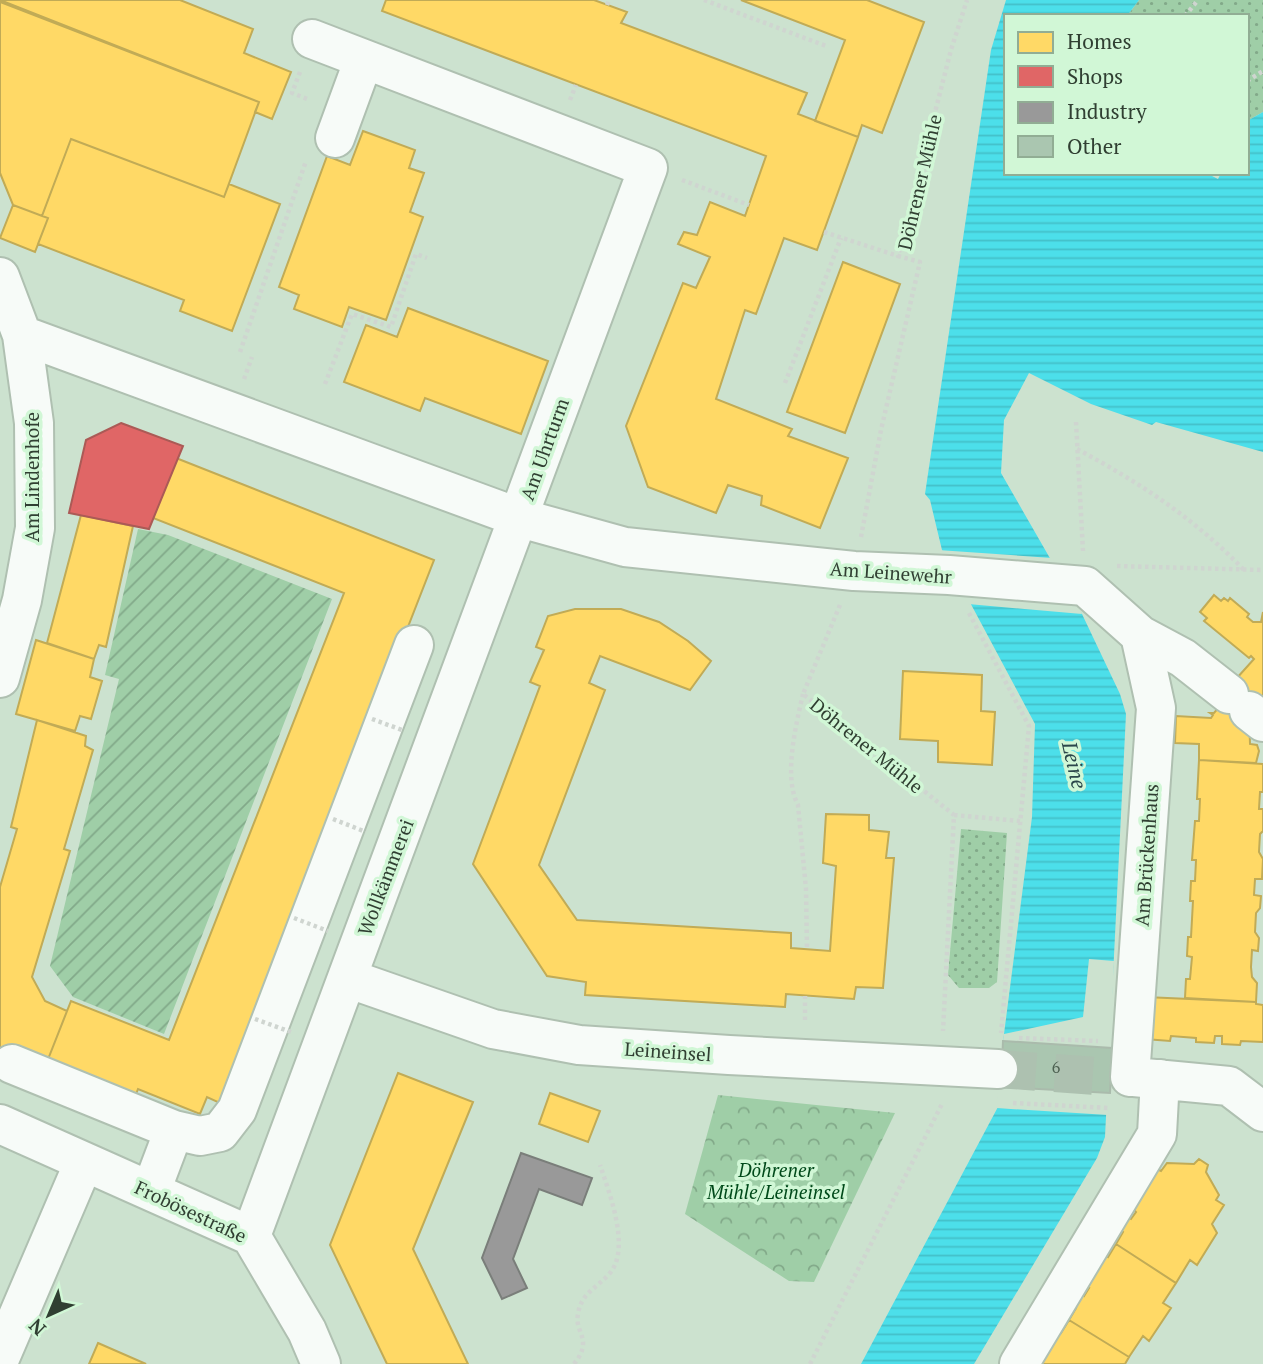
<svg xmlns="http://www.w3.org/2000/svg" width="1263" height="1364" font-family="'PT Serif',serif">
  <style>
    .grass { fill: url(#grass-dots) }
    .park { fill: url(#park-crowns) }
    .garden { fill: url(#garden-furrows) }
    .water { fill: url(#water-rules) }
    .pier { fill: #cce2cf }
    .homes { fill: #ffd966; stroke: #c1ab56; stroke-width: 2 }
    .shops { fill: #e06666; stroke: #ab5a56; stroke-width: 2 }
    .industry { fill: #999; stroke: #7a7e7a; stroke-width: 2 }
    .building { fill: #aac6b0; stroke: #aabbac; stroke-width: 2 }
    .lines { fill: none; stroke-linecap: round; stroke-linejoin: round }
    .minor-tunnel { stroke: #adc1b0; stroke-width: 38; stroke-dasharray: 38 19; stroke-linecap: butt }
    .minor-casing { stroke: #afc0b1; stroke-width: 42 }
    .path { stroke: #cfd5d0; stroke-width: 4.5; stroke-dasharray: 3.5 3.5; stroke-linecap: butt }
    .minor { stroke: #f7fbf8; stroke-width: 38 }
    .path-bridge { stroke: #cfd5d0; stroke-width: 4.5; stroke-dasharray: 3.5 3.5; stroke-linecap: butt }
    .labels { text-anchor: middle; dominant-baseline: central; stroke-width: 7; stroke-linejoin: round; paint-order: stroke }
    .number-label { font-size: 16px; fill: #4e6152 }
    .street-label { font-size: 19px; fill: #303f32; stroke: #d1f7d6 }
    .park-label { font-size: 19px; font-style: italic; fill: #004a1a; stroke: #d1f7d6 }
    .water-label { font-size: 21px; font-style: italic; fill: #2a464a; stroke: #d1f7d6 }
  </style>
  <defs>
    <pattern id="grass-dots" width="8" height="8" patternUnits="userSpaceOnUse" patternTransform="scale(1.75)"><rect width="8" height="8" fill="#9fcea7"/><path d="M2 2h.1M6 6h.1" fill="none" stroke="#82a989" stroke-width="1.8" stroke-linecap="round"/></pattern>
    <pattern id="park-crowns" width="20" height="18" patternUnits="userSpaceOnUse" patternTransform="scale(1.75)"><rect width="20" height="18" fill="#9fcea7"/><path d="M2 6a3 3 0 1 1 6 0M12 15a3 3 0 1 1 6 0" fill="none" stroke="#82a989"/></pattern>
    <pattern id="garden-furrows" width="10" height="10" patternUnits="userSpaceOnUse" patternTransform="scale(1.75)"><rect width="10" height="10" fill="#9fcea7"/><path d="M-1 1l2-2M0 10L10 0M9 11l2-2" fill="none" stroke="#82a989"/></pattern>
    <pattern id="water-rules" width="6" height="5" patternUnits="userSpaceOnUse" patternTransform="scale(1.75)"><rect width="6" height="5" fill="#4cdfea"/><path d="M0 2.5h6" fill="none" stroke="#43c0c9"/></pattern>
  </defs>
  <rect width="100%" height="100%" fill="#cce2cf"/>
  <path class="grass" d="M1139 0H1263V112L1247 121V16H1127Z
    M961 829 1007 833 997 982 989 988H959L948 975Z"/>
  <path class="park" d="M718 1095 895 1113 814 1282 789 1281 685 1214Z"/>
  <path class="garden" d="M138 529 168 535 332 599 164 1034 73 997 50 966 119 679 105 675Z"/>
  <path class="water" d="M1006 0H1139L1127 16H1006V173H1206L1218 179 1221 173H1247V121L1263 112V452L1156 422 1152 425 1091 404 1029 373 1004 420 1001 473 1082 614 1120 694 1126 714 1105 1137 1097 1158 974 1364H861L999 1105 1004 1034 1032 817 1035 724 942 550 930 500 925 494 991 50Z"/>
  <path class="pier" d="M938 550 1052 558 1075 595 1082 614 968 604Z
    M1089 959 1114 961 1108 1115 996 1108 1004 1034 1083 1017Z"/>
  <path class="homes" d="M0 0H180L253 29 244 53 291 72 272 119 255 112 259 102Z
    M386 0H594L627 12 621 23 807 93 798 114 858 137 817 250 784 238 756 314 745 310 716 399 792 429 788 436 848 458 820 528 761 505 762 496 728 485 716 513 648 487 626 426 683 283 696 288 710 257 678 244 684 232 697 235 710 202 745 216 766 156 382 11Z
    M741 0H867L924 22 882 133 862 125 858 137 815 121 845 40Z
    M0 2 259 102 224 197 71 139 42 216 13 205 0 173Z
    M363 131 415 150 409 168 424 173 410 212 423 217 386 320 349 307 342 327 294 309 299 295 279 287 327 156 350 165Z
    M71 139 224 197 229 184 280 204 232 331 180 311 184 300 38 244 48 218 42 216Z
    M13 205 48 218 35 252 0 238Z
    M843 262 900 284 845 433 787 412Z
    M408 308 548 361 521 434 425 398 420 411 344 382 366 325 397 337Z
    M176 458 434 560 222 1104 207 1097 200 1114 138 1089 133 1102 45 1067 71 1001 169 1040 344 593 153 518Z
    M81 515 133 526 106 647 99 645 94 659 47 643Z
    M1214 595 1221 601 1224 598 1228 601 1230 598 1249 614 1247 617 1253 622H1261L1263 612V697L1249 712 1236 679 1254 659 1251 656 1249 658 1204 621 1207 618 1200 612Z
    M575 609H621L659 622 688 641 711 661 690 690 600 656 589 683 605 690 539 865 577 920 791 933V948L830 951 836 866 823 863 826 814 869 815V830L889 832 886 858H894L883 988 856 987 854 999 786 994 785 1007 585 995 586 982 547 976 473 864 540 686 530 682 544 650 536 647 548 616Z
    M36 640 94 659 90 677 102 681 91 719 80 716 75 731 16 714Z
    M903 671 982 675 981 711 995 712 992 765 938 762V741L900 739Z
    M1219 707 1249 712 1250 744 1257 745 1259 751 1256 763 1199 760V744L1175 743 1176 716 1211 718 1213 715 1210 713H1214Z
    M37 720 86 736 85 746 93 750 64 849 70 851 32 977 45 1001 67 1011 45 1067 0 1048V887L17 829 11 827Z
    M1199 760 1263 764V792H1260L1259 809H1263V831L1260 834 1259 852 1263 859 1262 879H1255L1254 895 1261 896 1260 908 1256 913 1255 932 1259 938 1258 951 1252 950 1251 967 1252 977 1257 983 1256 1002 1185 998 1186 979H1190L1192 957 1187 956 1188 937H1191L1193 901H1190L1191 881H1195L1196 860H1192L1195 821H1199L1200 799H1197Z
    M1145 997 1256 1002V1004L1263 1005V1042L1241 1041 1240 1045 1222 1044V1036H1215L1214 1043 1196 1042V1038L1171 1036 1170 1041 1145 1039Z
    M398 1073 473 1102 413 1249 468 1364H387L330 1245Z
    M550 1093 600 1111 588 1142 539 1124Z
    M1199 1159 1208 1165 1206 1172 1219 1195 1216 1200 1224 1205 1212 1224 1217 1233 1197 1265 1190 1260 1176 1283 1116 1244 1123 1232 1118 1228 1125 1215 1131 1219 1136 1212 1134 1210 1155 1168 1161 1171 1167 1163 1194 1164Z
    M1116 1244 1176 1283 1163 1303 1171 1308 1149 1341 1143 1336 1129 1357 1069 1320 1076 1308 1070 1304 1078 1292 1084 1296 1089 1288 1086 1287 1102 1253 1108 1257Z
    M1069 1320 1129 1357 1125 1364H1041L1054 1329 1061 1333Z
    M98 1343 146 1364H89Z"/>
  <path class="shops" d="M121 423 183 446 149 529 69 513 86 440Z"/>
  <path class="industry" d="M521 1153 592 1178 582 1205 539 1189 513 1259 527 1288 502 1299 482 1258Z"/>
  <path class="building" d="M1003 1041 1112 1048 1110 1093 1001 1087Z"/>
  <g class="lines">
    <path class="minor-tunnel" d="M998 1069 1111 1077"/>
    <defs>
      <path id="minor" d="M335 138 364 59
        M0 277 22 335 27 372 34 423 35 528 22 600 0 678
        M22 335 520 518 625 547 854 571 949 575 1085 586 1140 635 1183 658 1229 694
        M1249 711 1263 722
        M347 978 493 1029 579 1045 729 1055 998 1069
        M12 1064 174 1130 200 1136 220 1132 237 1110 414 645
        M1130 1077 1156 708 1140 635
        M1134 1077 1229 1086 1263 1112
        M0 1124 251 1236 307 1331 321 1364
        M151 1191 174 1130
        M251 1236 648 168 312 39
        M0 1358 84 1162
        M1019 1364 1157 1134 1160 1079"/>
    </defs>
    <use href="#minor" class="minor-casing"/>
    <path class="path" d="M704 0 826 46
      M607 5 609 0
      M1185 16 1198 0
      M300 72 292 93 310 100
      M1247 81 1263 71
      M570 100 576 85
      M682 180 749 205
      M824 232 898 256
      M240 352 306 161
      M244 379 252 357
      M785 383 841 238
      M325 384 352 314 391 327 416 254 427 258
      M1076 422 1083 551
      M1077 449C1140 483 1194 518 1244 570
      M861 537 881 430 920 262 898 256 951 50 967 0
      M1117 566 1263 570
      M840 605 803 694 954 815 943 1031
      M969 613 1029 726 1001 1033
      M803 694C796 725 783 777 798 805L806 889 807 949
      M954 815 1020 821
      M805 1020V996
      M1019 1038 1098 1041
      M1013 1103 1109 1108
      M574 1364C594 1339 574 1333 578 1314 581 1293 597 1288 610 1273 631 1248 609 1192 600 1165
      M810 1364 943 1102"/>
    <use href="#minor" class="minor"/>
    <path class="path-bridge" d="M372 719 402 730
      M333 819 366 832
      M294 918 328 931
      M255 1019 291 1032"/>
  </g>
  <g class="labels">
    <g class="number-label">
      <text x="1056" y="1067">6</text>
    </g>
    <g class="street-label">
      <text transform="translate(919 182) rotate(-77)">Döhrener Mühle</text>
      <text transform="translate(544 449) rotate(-70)">Am Uhrturm</text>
      <text transform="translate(31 477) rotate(-90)">Am Lindenhofe</text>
      <text transform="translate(891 572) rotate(4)">Am Leinewehr</text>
      <text transform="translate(867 745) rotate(39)">Döhrener Mühle</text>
      <text transform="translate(1146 855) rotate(-86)">Am Brückenhaus</text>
      <text transform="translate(385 877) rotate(-69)">Wollkämmerei</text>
      <text transform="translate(668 1051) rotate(4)">Leineinsel</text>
      <text transform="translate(191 1211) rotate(25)">Frobösestraße</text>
    </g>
    <g class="park-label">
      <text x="776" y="1169">Döhrener<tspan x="776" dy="22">Mühle/Leineinsel</tspan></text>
    </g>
    <g class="water-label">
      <text transform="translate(1075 765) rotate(77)">Leine</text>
    </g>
  </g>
  <rect x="1004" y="14" width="245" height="161" fill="#d1f7d6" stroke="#91ad94" stroke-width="2"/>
  <rect x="1018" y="32" width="35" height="21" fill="#ffd966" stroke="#91ad94" stroke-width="2"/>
  <text x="1067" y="49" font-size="21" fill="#303f32">Homes</text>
  <rect x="1018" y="66" width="35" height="21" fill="#e06666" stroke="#91ad94" stroke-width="2"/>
  <text x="1067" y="84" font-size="21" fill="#303f32">Shops</text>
  <rect x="1018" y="102" width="35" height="21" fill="#999999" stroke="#91ad94" stroke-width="2"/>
  <text x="1067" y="119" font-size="21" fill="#303f32">Industry</text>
  <rect x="1018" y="136" width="35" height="21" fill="#aac6b0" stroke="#91ad94" stroke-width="2"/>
  <text x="1067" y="154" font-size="21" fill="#303f32">Other</text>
  <g transform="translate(49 1315) rotate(224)" stroke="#d1f7d6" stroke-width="5" paint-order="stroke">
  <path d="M0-5L12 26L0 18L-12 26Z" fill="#303f32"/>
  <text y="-10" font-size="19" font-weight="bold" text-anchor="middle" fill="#303f32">N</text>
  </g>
</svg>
